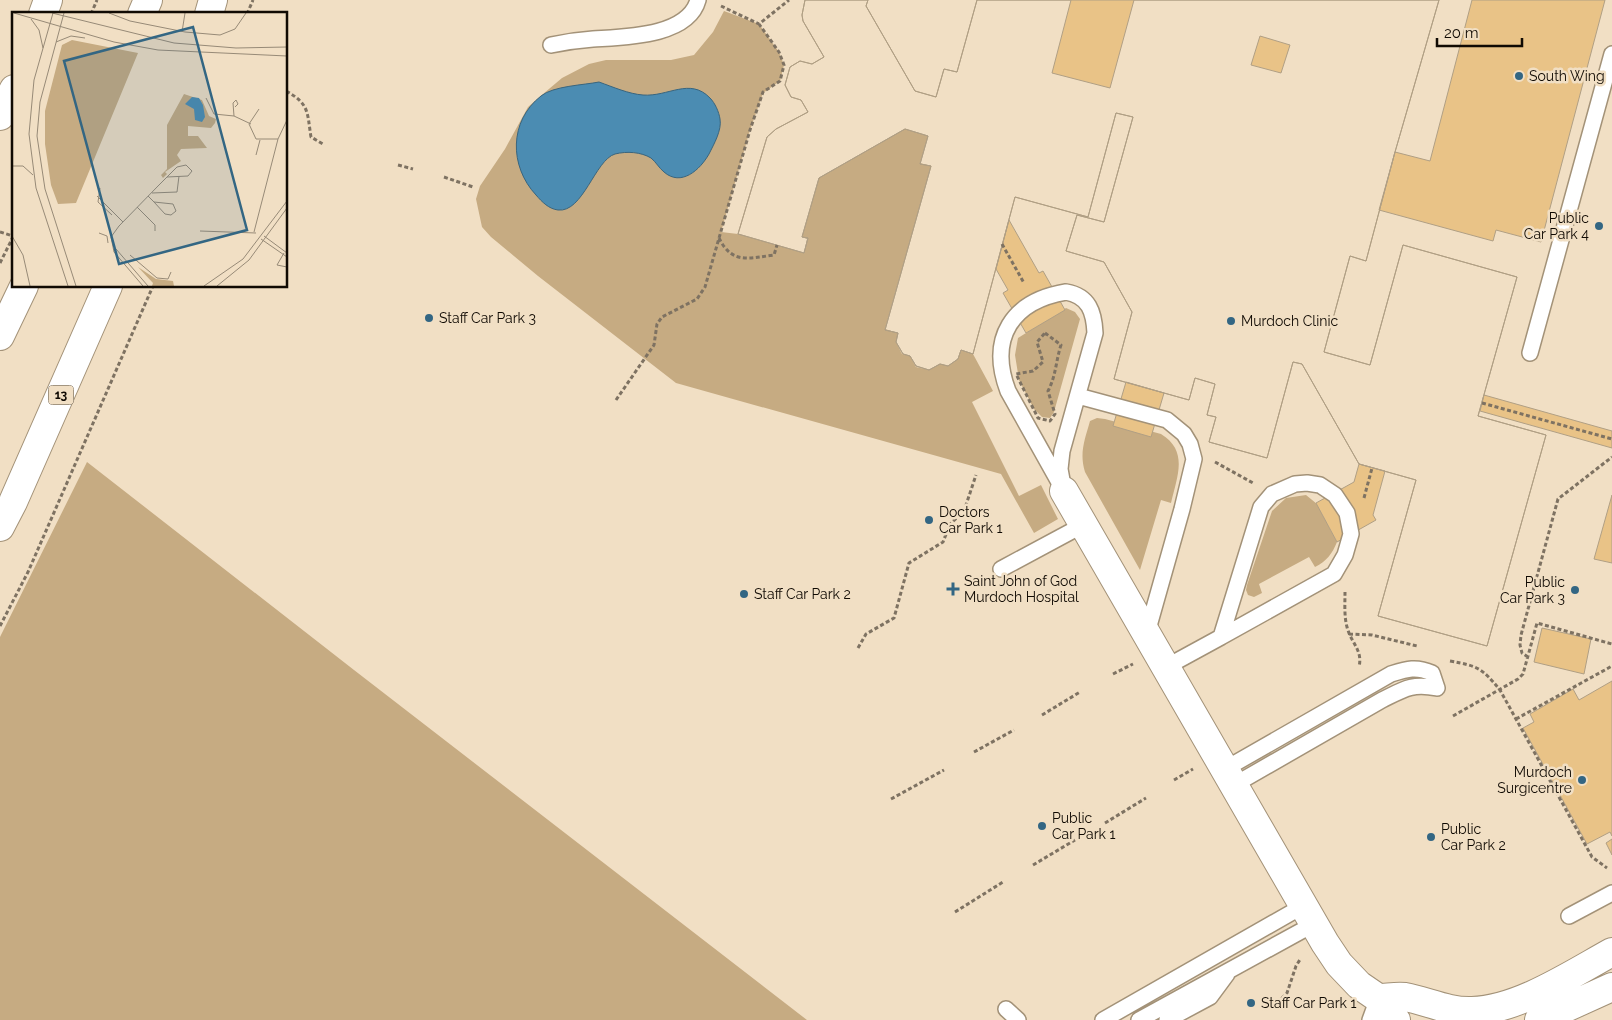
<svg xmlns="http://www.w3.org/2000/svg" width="1612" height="1020" font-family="Raleway,sans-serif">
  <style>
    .green { fill: #c6ab82 }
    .water { fill: #4b8cb2; stroke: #39657e }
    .building { fill: #e9c387; stroke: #b09f84; fill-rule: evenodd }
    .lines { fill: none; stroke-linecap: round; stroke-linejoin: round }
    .lane-casing { stroke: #a39278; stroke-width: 18 }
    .street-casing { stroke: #a39278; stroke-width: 30 }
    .highway-casing { stroke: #a39278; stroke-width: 30 }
    .path { stroke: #7e7262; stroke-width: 3; stroke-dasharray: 4 2.5; stroke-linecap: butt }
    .lane { stroke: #fff; stroke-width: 15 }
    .street { stroke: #fff; stroke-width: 28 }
    .highway { stroke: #fff; stroke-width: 28 }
    .poi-dot { fill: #336683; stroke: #f1dfc4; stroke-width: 2 }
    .labels { text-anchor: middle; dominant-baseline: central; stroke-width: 5; stroke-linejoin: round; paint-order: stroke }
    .shield { fill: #f1dfc4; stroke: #544a3d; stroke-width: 1 }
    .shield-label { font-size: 12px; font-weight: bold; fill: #100a03 }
    .poi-label { font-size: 14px; fill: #100a03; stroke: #f1dfc4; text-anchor: start }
    .inset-road { fill: none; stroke: #978a77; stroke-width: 1 }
    .view { fill: #336683; fill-opacity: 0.15; stroke: #336683; stroke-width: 2.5 }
    .inset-edge { fill: none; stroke: #100a03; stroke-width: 2.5 }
  </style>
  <rect width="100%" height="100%" fill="#f1dfc4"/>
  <path class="green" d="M724 11 759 24 779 52 784 65 780 81 763 93 750 130 721 232 738 234 804 253 807 239 802 237 819 178 905 129 928 136 920 163 931 166 885 329 898 333 896 342 902 354 910 356 916 367 929 370 940 364 948 366 958 359 961 350 973 354 993 391 972 402 1019 496 1041 485 1058 519 1034 533 1001 474 676 383 538 276 491 237 482 227 476 199 480 186 505 149 528 107 543 94 562 78 589 64 606 60H671L694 55 713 32Z
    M1066 308 1075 312 1080 319 1054 412 1050 418 1042 417 1034 409 1019 380 1015 355 1018 338Z
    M1097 418 1105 419 1161 434C1189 451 1177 477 1171 503L1161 500 1140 570 1085 472C1079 453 1085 439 1090 421Z
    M87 462 354 670 807 1020H0V637Z
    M1306 495 1317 504 1337 542C1332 554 1327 561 1315 567L1309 557 1259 584 1262 593 1254 597 1248 595 1246 590 1247 585 1272 511 1286 498Z"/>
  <path class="water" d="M599 82C613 87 629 94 643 95 668 97 690 77 710 98 715 103 719 112 720 119 722 130 714 144 709 154 700 170 681 187 664 172 659 168 656 162 651 158 641 152 627 151 615 154 595 160 583 213 558 210 549 209 542 202 536 195 509 166 509 121 541 96 553 86 584 85 599 82Z"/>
  <path class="building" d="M805 0H868L866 6 915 91 936 97 944 69 957 72 977 0H1071L1052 73 1110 88 1134 0H1439L1395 152 1366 261 1350 256 1324 352 1370 365 1403 245 1517 277 1478 416 1546 435 1487 646 1378 616 1416 480 1359 464 1302 364 1293 362 1267 458 1209 442 1216 417 1207 415 1215 384 1195 378 1189 400 1114 379 1132 312 1104 262 1066 251 1077 215 1104 222 1133 117 1116 113 1088 217 1015 197 973 354 961 350 958 359 948 366 940 364 929 370 916 366 910 356 903 354 896 342 898 333 885 330 931 166 920 164 928 136 905 129 819 178 802 237 808 238 804 253 738 234 767 137 776 129 808 112 801 100 791 97 785 85 790 67 800 61 812 64 824 57 803 21 802 15ZM1260 36 1290 45 1281 73 1251 65Z
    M805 0H868L866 6 915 91 936 97 944 69 957 72 977 0H1439L1395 152 1366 261 1350 256 1324 352 1370 365 1403 245 1517 277 1478 416 1546 435 1487 646 1378 616 1416 480 1359 464 1302 364 1293 362 1267 458 1209 442 1216 417 1207 415 1215 384 1195 378 1189 400 1114 379 1132 312 1104 262 1066 251 1077 215 1104 222 1133 117 1116 113 1088 217 1015 197 973 354 961 350 958 359 948 366 940 364 929 370 916 366 910 356 903 354 896 342 898 333 885 330 931 166 920 164 928 136 905 129 819 178 802 237 808 238 804 253 738 234 767 137 776 129 808 112 801 100 791 97 785 85 790 67 800 61 812 64 824 57 803 21 802 15Z
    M1472 0H1605L1541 242 1496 230 1493 241 1379 210 1395 152 1430 161Z
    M1009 220 1039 273 1043 271 1065 310 1026 333 1003 293 1008 290 996 269Z
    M1126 382 1164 393 1151 437 1113 426Z
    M1484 395 1612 431V448L1480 411Z
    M1359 464 1385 471 1373 515 1376 520 1337 542 1316 503 1354 482Z
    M1612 495V563L1594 559Z
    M1542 628 1591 639 1584 674 1534 662Z
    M1612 681V836L1610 832 1587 844 1523 728 1534 722 1530 714 1573 689 1579 700Z
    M1612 839V855L1606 843Z"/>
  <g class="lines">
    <defs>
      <path id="lane" d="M551 45C565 42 579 40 593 39 623 37 688 37 698 0
        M1066 292C1089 296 1094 312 1095 333L1062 451 1060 469 1064 491 1008 391C988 338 1012 301 1066 292Z
        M1530 353 1612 54
        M1078 396 1167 420 1184 434 1190 444 1194 459 1182 509 1147 633
        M1001 569 1083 525
        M1166 667 1221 637 1261 507 1272 494 1295 484 1307 483 1320 485 1335 495 1347 513 1351 534 1345 555 1334 574 1221 637
        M1225 769 1391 674C1407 669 1416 666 1432 673L1437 688
        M1234 785 1382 700C1404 689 1412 683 1437 688
        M1569 916 1612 893
        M1006 1009 1018 1020
        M1103 1020 1303 906
        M1139 1020 1314 924
        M1167 1020 1210 997 1227 974
        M1370 1020 1378 998"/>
      <path id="street" d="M43 14 48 0
        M0 116 14 89
        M1064 491 1325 943 1339 964 1359 985 1378 998 1396 1020
        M1378 998C1386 998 1396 996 1405 997 1427 1001 1448 1012 1472 1011 1518 1010 1572 974 1612 952
        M1539 1020 1612 987"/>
      <path id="highway" d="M142 14 148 0
        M209 14 213 0
        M0 336 24 286
        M0 527 13 502 108 286"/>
    </defs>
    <use href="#lane" class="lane-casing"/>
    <use href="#street" class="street-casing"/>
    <use href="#highway" class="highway-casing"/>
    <path class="path" d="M721 6 759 24 789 0
      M91 14 97 0
      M247 14 253 0
      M286 91C310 104 307 113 311 137L323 144
      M398 165 413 169
      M444 177 473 187
      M0 232 13 236
      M719 238C732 265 750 258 774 255L777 245
      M1002 244 1024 283
      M0 263 14 235
      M1045 333 1061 345C1056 360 1056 376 1048 391L1055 414 1050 421 1038 418 1016 374 1033 371 1043 362 1037 342Z
      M616 400 654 345 657 324 662 317 697 299 705 287 750 130 763 92 780 81 784 65 779 52 759 24
      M1482 403 1612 439
      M1215 462 1253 483
      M1364 498 1372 468
      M1345 592C1345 603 1344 616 1347 627 1351 643 1363 650 1359 667
      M0 626 28 572 153 286
      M1349 634 1372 635 1417 646
      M858 648 866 634 894 618 909 563 943 542 950 524 964 511 976 475
      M1528 657 1522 653 1520 645 1521 635 1558 499 1612 457
      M1450 661C1478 666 1482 668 1500 690L1592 857 1607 868
      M1113 674 1133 664
      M1042 715 1080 692
      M1453 716 1518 679 1523 674 1537 623 1612 644
      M1516 719 1612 666
      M974 752 1014 730
      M1174 780 1193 769
      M891 799 944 770
      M1105 823 1146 798
      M1033 865 1075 840
      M955 912 1003 882
      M1277 1003 1287 993 1296 966 1301 958"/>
    <use href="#lane" class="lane"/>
    <use href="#street" class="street"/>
    <use href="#highway" class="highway"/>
  </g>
  <g class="poi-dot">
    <circle cx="1519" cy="76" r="5"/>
    <circle cx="1599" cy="226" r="5"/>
    <circle cx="429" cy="318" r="5"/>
    <circle cx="1231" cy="321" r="5"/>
    <circle cx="929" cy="520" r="5"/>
    <path d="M950.5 581.5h5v5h5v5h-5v5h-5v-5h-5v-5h5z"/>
    <circle cx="1575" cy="590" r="5"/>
    <circle cx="744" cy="594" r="5"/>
    <circle cx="1582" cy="780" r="5"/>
    <circle cx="1042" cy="826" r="5"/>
    <circle cx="1431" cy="837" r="5"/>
    <circle cx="1251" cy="1003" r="5"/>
  </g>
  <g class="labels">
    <rect class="shield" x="48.5" y="385.5" width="25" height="19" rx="4"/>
    <g class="shield-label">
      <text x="61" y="395">13</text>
    </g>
    <g class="poi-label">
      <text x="1529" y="76">South Wing</text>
      <text x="1589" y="218" text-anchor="end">Public<tspan x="1589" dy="16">Car Park 4</tspan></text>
      <text x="439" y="318">Staff Car Park 3</text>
      <text x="1241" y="321">Murdoch Clinic</text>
      <text x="939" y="512">Doctors<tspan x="939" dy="16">Car Park 1</tspan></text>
      <text x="964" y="581">Saint John of God<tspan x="964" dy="16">Murdoch Hospital</tspan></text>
      <text x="1565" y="582" text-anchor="end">Public<tspan x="1565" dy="16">Car Park 3</tspan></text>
      <text x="754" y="594">Staff Car Park 2</text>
      <text x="1572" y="772" text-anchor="end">Murdoch<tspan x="1572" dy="16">Surgicentre</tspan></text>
      <text x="1052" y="818">Public<tspan x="1052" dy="16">Car Park 1</tspan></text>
      <text x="1441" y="829">Public<tspan x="1441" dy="16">Car Park 2</tspan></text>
      <text x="1261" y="1003">Staff Car Park 1</text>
    </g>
  </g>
  <g transform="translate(12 12)">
    <rect width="275" height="275" fill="#f1dfc4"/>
    <path d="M60 28 126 41 64 191 46 192 39 173 33 132V99L50 33ZM172 82 190 88 197 104 204 107 203 111 199 116 176 114V124H186L195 136 169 137 165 143 169 149 153 160 155 162 151 166 149 163 155 157V113ZM126 255 144 267 161 269 162 274H140L141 271Z" fill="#c6ab82"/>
    <path d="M180 85 187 86 191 93 193 105 190 110 183 108 182 97 173 92Z" fill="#4b8cb2"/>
    <path class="inset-road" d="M2 1 102 30 146 38 275 44M40 1 162 31 224 36 275 35M41 1 22 68 17 122 24 176 56 274M52 1 28 90 25 124 33 177 64 274M97 1 118 9 173 20 208 23 223 17 234 1M19 7 27 18 31 36M170 20 173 1M44 30 59 24 73 26M194 86 202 102 222 104 239 112M222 104 221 91 224 88 226 92 223 95M237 112 244 127H266L242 220M237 112 247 97M266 127 275 108M244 143 248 128M0 154H11L21 163M88 176 86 190 100 203M140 181 165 180 167 164M85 184 111 210M136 184 142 190 161 192 164 199 159 203 153 202 142 190M125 195 143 213V219M188 219 244 221M87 221 95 224 96 231M0 224 11 243 18 274M252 224 275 241M249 227 275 245M104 237 136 274M272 241 265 253 275 255M118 243 145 266 156 267 159 260M131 274 102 240 99 225 107 214 146 174 165 155 174 153 180 159 176 164 155 165M192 274 231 247 275 189M205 274 237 248 275 196"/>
    <path class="view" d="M181 15 235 218 107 252 52 49Z"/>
    <rect width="275" height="275" class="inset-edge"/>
  </g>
  <path d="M1437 38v8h85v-8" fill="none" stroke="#100a03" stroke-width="2.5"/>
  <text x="1444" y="38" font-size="15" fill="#100a03" stroke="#f1dfc4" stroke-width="4" paint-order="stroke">20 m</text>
</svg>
